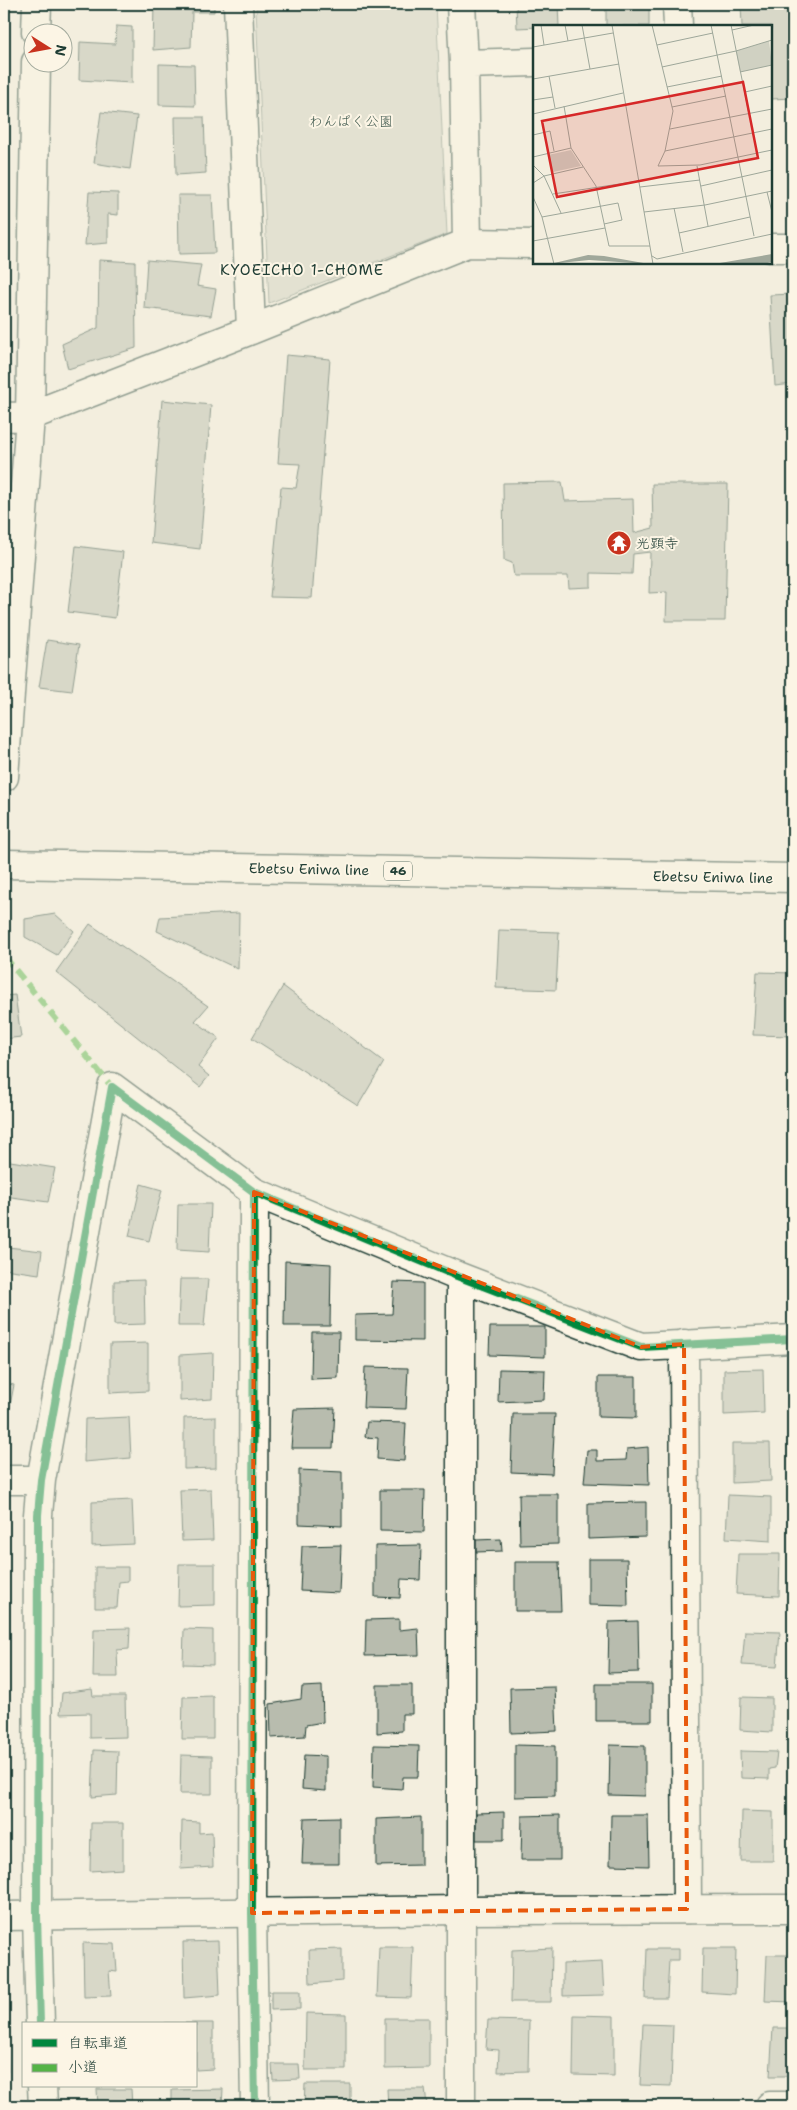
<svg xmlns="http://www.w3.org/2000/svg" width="797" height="2110" font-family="'Shantell Sans','Klee One',sans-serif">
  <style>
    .green { fill: #d0d1c2; stroke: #78877b }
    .building { fill: #b8bcae; stroke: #1f3d34 }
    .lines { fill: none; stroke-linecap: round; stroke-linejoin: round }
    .minor-casing { stroke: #1f3d34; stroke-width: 31 }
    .tertiary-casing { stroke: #1f3d34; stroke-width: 31 }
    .primary-casing { stroke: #1f3d34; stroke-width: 31 }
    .minor { stroke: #fcf5e5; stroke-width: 28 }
    .tertiary { stroke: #fcf5e5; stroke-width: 28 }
    .primary { stroke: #fcf5e5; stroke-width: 28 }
    .quiet { stroke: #55b346; stroke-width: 6; stroke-dasharray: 12 6; stroke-linecap: butt }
    .cycleway-casing { stroke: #fcf5e5; stroke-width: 11 }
    .cycleway { stroke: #00873e; stroke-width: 8 }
    .marked { fill: none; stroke: #e8590c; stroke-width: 4; stroke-dasharray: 10 6; stroke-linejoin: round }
    .labels { text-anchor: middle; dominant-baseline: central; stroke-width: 4; stroke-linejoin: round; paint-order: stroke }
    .shield { fill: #fcf5e5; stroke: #617469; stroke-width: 1 }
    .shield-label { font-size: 12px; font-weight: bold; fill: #1f3d34 }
    .park-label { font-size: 14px; fill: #425b50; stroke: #fcf5e5 }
    .poi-label { font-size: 14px; fill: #1f3d34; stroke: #fcf5e5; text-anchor: start }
    .street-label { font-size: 14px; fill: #1f3d34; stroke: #fcf5e5 }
    .neighbourhood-label { font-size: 15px; letter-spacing: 1px; fill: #1f3d34; stroke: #fcf5e5 }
    .inset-road { fill: none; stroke: #9ea79a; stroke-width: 1 }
    .view { fill: #d62828; fill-opacity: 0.15; stroke: #d62828; stroke-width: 2.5 }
    .inset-edge { fill: none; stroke: #1f3d34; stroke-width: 2.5 }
  </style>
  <rect width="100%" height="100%" fill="#f3eede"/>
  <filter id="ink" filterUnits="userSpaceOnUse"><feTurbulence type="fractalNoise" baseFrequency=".02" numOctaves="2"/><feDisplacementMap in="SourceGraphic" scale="10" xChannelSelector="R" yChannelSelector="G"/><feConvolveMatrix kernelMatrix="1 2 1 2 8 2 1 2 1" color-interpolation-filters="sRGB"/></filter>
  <g filter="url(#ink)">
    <path class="green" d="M336 4H436L447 234 269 303 256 8Z"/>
    <path class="building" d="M154 4H214V12H192L191 47 153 50Z
      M516 4H558L559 26 517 28Z
      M606 4H649V26H606Z
      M741 4H793V98L771 99V26H742Z
      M4 19 7 20 4 65Z
      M116 26 132 27V83L79 80 80 42 115 44Z
      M159 64 194 65 195 106 159 105Z
      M101 112 137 116 130 169 94 163Z
      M175 117H204L206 173 176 175Z
      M89 192 118 193V215L108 214V243L85 245Z
      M178 195H212L215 253 179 254Z
      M99 260 135 262 136 348 68 369 62 344 98 328Z
      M147 260 201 265 197 286 216 289 211 316 144 308Z
      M793 294V384L775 386 770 295Z
      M286 355 330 359 312 598 270 597 281 487 296 488 300 464 278 463Z
      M162 400 211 405 200 549 151 543Z
      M562 482 565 501 633 499 634 533 653 528 652 484H728L725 621H666L667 592 649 593 650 552 633 554 632 574 591 573V587L569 588 568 576H514L512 563 504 560 503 483Z
      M76 546 123 552 115 618 68 612Z
      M47 640 79 645 72 691 39 687Z
      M239 913 238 969 157 931 160 917Z
      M55 914 74 931 57 955 25 937V919Z
      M90 924 208 1006 195 1021 219 1038 198 1067 209 1076 200 1087 56 972Z
      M499 930 559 932 556 990 496 988Z
      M757 972 793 973V1036L753 1035Z
      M283 986 384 1062 358 1106 252 1038Z
      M15 995 21 1037 4 1039V996Z
      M4 1160 55 1168 48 1202 4 1196Z
      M141 1184 162 1190 149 1241 129 1236Z
      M178 1204H211L209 1252 177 1250Z
      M8 1247 42 1251 39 1274 4 1269Z
      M285 1261 331 1264 330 1326H284Z
      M180 1279H208L204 1326H178Z
      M144 1280 145 1324 114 1325V1281Z
      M394 1282 423 1283V1341L355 1340V1315L392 1314Z
      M490 1327H545V1357L489 1355Z
      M312 1332H339L338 1378 311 1379Z
      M148 1343V1391L110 1393V1344Z
      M213 1353 212 1399 180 1401V1355Z
      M365 1367 408 1368 406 1409 363 1408Z
      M499 1369 545 1370 544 1400 498 1402Z
      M763 1369 764 1413 724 1415V1370Z
      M598 1377H636V1418L598 1417Z
      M4 1383 14 1385 5 1431H4Z
      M335 1408 333 1448H291L294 1409Z
      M513 1414H555L552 1474 511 1472Z
      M129 1417 131 1458 84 1462 85 1419Z
      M216 1417V1468L184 1469V1418Z
      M367 1422 406 1423 404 1461 377 1459 378 1438 365 1437Z
      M732 1443H770L771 1481 732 1483Z
      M648 1447 649 1485 584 1483 587 1450H597V1461L626 1460 627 1449Z
      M299 1470 342 1472V1526L299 1524Z
      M211 1489 213 1540 182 1541 180 1490Z
      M380 1490H425L424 1532 380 1531Z
      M519 1494H558V1544L520 1545Z
      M728 1495 771 1497V1541L726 1538Z
      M132 1500 134 1544 92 1546V1502Z
      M646 1502V1537L588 1539V1503Z
      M501 1539 502 1551 476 1552V1540Z
      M341 1545 339 1593 300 1591 302 1546Z
      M421 1545 420 1580 401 1579 400 1598 375 1597V1546Z
      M738 1554H780L779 1596 736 1594Z
      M588 1559H627L628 1606 588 1605Z
      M515 1562H559L561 1611H515Z
      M179 1564H215V1605L178 1606Z
      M95 1567H128V1581L119 1582 117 1608H95Z
      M399 1619V1630L418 1628 419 1655 365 1656 366 1620Z
      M638 1621 639 1672 608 1673 609 1622Z
      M130 1628 129 1649 117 1650 118 1677H93L94 1629Z
      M184 1629 213 1630V1665L183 1664Z
      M745 1631 780 1632 777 1667 742 1665Z
      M596 1684H652V1721H596Z
      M377 1685H412V1714H402V1731L377 1733Z
      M322 1686 323 1722 306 1725 305 1736 271 1738 270 1704 301 1699 302 1687Z
      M555 1687 557 1731 511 1733 510 1688Z
      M92 1689 93 1696H125L126 1737 90 1738V1713L60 1714 62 1693Z
      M213 1696V1739H182L183 1697Z
      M741 1697 772 1698V1732L740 1730Z
      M374 1745 419 1746 418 1777H403L402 1789 373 1787Z
      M515 1745 555 1746V1796L515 1797Z
      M610 1745 645 1746V1796L609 1795Z
      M94 1750 118 1751 117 1795 92 1797Z
      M740 1751 777 1752 775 1768 769 1769V1779L741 1778Z
      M181 1755 212 1756V1794H180Z
      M304 1755 326 1756V1791L302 1789Z
      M742 1811 773 1812V1861H741Z
      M504 1812V1840H476V1813Z
      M560 1815V1860H521L522 1816Z
      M611 1815H648L649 1866 610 1865Z
      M339 1817V1864H302L304 1818Z
      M421 1817V1865L376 1866V1819Z
      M182 1821 199 1822V1833L212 1832 213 1867 181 1869Z
      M91 1823H123V1869L90 1871Z
      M218 1941 220 1995 184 1998 183 1942Z
      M83 1943 115 1944 117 1972 109 1971 111 1996 84 1997Z
      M379 1947H413L411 1998 377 1997Z
      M552 1948 551 2002H511L512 1950Z
      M703 1948H736L735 1994 702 1992Z
      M342 1949V1981L310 1984 309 1950Z
      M647 1949H679V1960H669L667 1998H645Z
      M767 1955H793V2002L765 2001Z
      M602 1962 604 1995 563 1996V1964Z
      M271 1991H300V2009L271 2010Z
      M306 2013 346 2014V2070H305Z
      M574 2015 614 2016V2076L573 2075Z
      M385 2018H429V2068L385 2069Z
      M488 2020 529 2021 528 2071 498 2072 499 2050 486 2049Z
      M164 2023H213V2069L196 2070V2024Z
      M643 2024 673 2025 671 2086 640 2085Z
      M773 2028H793V2076H770Z
      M4 2037H6L7 2072H4Z
      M272 2064H299L300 2079 273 2080Z
      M305 2084H350V2106H304Z
      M97 2089H131L132 2106H98Z
      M223 2089 222 2106H172V2090Z
      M387 2089H425L427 2105 388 2106Z"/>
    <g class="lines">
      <defs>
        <path id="minor" d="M238 4 251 330
          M461 4 464 64 467 243
          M677 4 678 26
          M36 32 37 4
          M464 64 534 62
          M771 248H793
          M4 417 30 416 251 330 467 243 534 244
          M4 777 30 416 36 62
          M254 1192 252 1913 255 2106
          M684 1344 687 1909
          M4 1480H41
          M40 2024 37 1916 38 1515 41 1480 112 1087 254 1192 457 1276 641 1347 793 1339
          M42 2086 43 2106
          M461 2106V1278
          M770 2106H793"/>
        <path id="tertiary" d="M4 1916 461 1910 793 1909"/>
        <path id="primary" d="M4 864 793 878"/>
      </defs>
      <use href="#minor" class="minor-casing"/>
      <use href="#tertiary" class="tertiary-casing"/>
      <use href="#primary" class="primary-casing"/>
      <use href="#minor" class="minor"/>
      <use href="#tertiary" class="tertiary"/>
      <use href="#primary" class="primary"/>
      <path class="quiet" d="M4 956 112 1087"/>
      <defs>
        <path id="cycleway" d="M254 1192 252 1913 255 2106
          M40 2024 37 1916 38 1515 41 1480 112 1087 254 1192 457 1276 641 1347 793 1339"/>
      </defs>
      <use href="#cycleway" class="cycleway-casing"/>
      <use href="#cycleway" class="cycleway"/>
    </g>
  </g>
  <path d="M0 0H797V2110H0ZM254 1192 641 1347 684 1344 687 1909 252 1913Z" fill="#f3eede" fill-opacity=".55" fill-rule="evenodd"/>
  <path class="marked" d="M254 1192 641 1347 684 1344 687 1909 252 1913Z"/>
  <defs>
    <symbol id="temple-disc" viewBox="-11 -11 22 22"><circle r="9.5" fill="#c8321e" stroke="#fcf5e5"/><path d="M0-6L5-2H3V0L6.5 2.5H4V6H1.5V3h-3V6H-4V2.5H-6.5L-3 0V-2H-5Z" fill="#fff"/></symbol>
  </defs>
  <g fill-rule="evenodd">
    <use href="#temple-disc" x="605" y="529" width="28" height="28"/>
  </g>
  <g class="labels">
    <rect class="shield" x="384" y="861.5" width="28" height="19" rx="4"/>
    <g class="shield-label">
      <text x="398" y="871">46</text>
    </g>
    <g class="park-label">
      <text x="351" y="121">わんぱく公園</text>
    </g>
    <g class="poi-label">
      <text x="636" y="543">光顕寺</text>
    </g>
    <g class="street-label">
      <text transform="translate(309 869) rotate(1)">Ebetsu Eniwa line</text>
      <text transform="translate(713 877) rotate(1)">Ebetsu Eniwa line</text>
    </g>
    <g class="neighbourhood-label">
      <text x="302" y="270">KYOEICHO 1-CHOME</text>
    </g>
  </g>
  <g transform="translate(533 25)">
    <rect width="239" height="239" fill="#f3eede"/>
    <path d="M236 16 239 40 207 47 203 26ZM38 125 48 141 20 147 15 130Z" fill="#d0d1c2"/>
    <path d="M239 229V237L230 239H181ZM55 230 71 231 116 239 56 235 17 239Z" fill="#a0a89b"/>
    <path class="inset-road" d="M8 0 11 20M32 0 35 16M49 0 57 44M79 0 120 239M119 0 140 86 132 126 125 141 167 140 239 125M178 0 221 211M198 0 216 89M199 5 221 0M124 20 180 8M0 22 80 8M129 42 203 26 239 15M207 47 239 40M16 51 22 83M0 54 86 39M134 62 189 51M212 67 239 61M0 75 20 72M31 81 38 123 63 161 76 221H117M139 82 193 71M0 89 90 68M137 104 239 84M0 110 17 106 21 126M132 126 239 104M0 132 38 123M0 140 11 151 28 188M164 141 175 201M0 158 11 151 50 142M168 161 239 145M107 162 167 155M234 167 239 187M20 169 106 156M0 172 9 192 21 239M141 183 150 227M111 187 172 180 239 166M9 192 85 178 89 195 71 199M146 208 217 192M0 216 72 203M119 231 124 234 239 209"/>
    <path class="view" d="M210 57 225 133 24 172 9 96Z"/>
    <rect width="239" height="239" class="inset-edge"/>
  </g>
  <rect width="797" height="2110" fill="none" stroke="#fcf5e5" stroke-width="20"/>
  <rect x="10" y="10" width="777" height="2090" fill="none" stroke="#1f3d34" stroke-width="2" filter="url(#ink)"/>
  <rect x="22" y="2022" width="175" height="65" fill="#fcf5e5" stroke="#a4ab9e"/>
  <rect x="32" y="2039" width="25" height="8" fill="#00873e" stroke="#a4ab9e"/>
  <text x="68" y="2048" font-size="15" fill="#1f3d34">自転車道</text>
  <rect x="32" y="2064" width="25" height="8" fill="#55b346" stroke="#a4ab9e"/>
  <text x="68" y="2072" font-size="15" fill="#1f3d34">小道</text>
  <g transform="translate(48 48) rotate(101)"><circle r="24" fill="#fcf5e5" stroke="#a4ab9e"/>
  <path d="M0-4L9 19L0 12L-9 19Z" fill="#c8321e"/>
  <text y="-8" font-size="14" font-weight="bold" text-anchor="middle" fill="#1f3d34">N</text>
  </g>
</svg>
